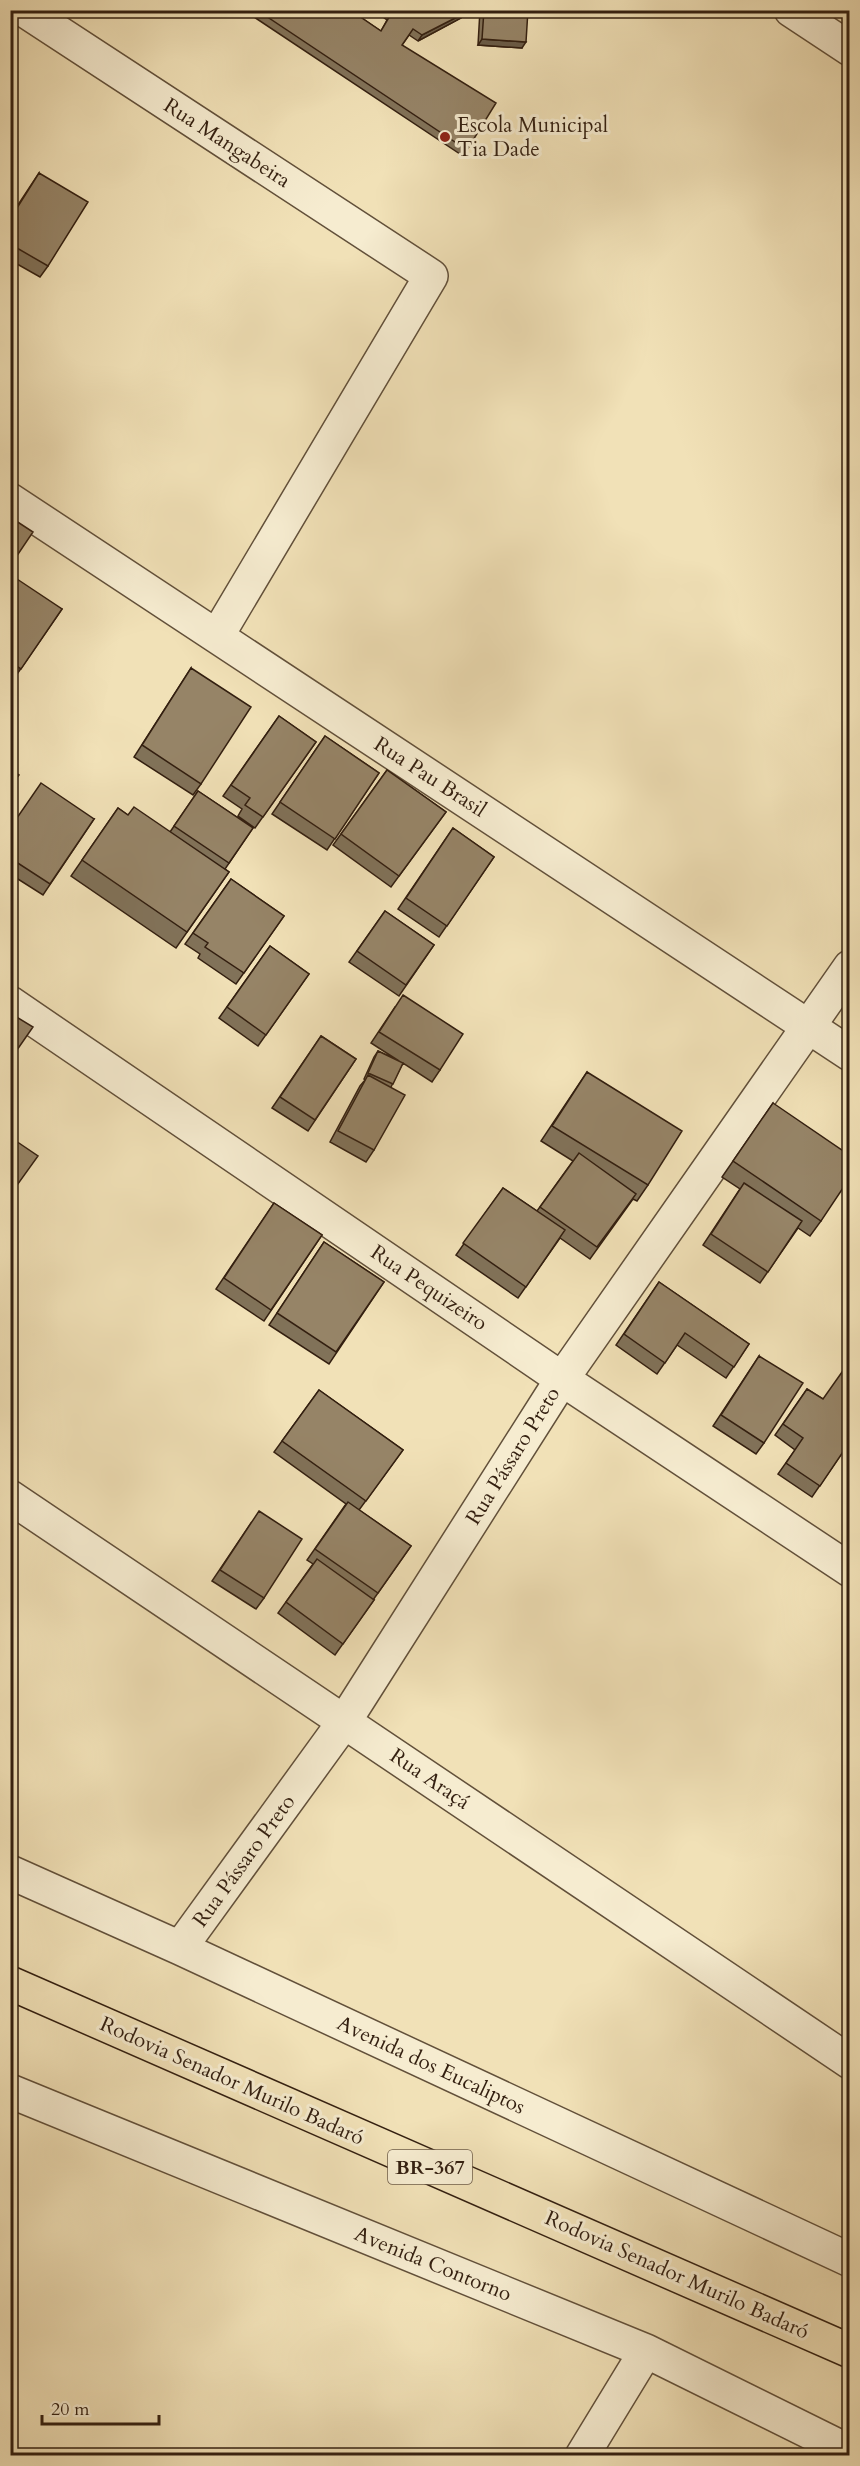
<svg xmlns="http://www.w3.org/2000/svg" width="860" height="2466" font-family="Cardo,serif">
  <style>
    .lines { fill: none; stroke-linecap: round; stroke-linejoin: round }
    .street-casing { stroke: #62503a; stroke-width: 36 }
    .primary-casing { stroke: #331f10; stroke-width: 36 }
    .street { stroke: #f6ecd0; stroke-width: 33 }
    .primary { stroke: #f1e1b7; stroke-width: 33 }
    .wall { fill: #817259; stroke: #331f10; stroke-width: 1.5 }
    .shaded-wall { fill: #695c48; stroke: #331f10; stroke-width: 1.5 }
    .building { fill: #968467; stroke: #331f10; stroke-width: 1.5 }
    .poi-dot { fill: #8f2418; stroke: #f6ecd0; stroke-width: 2 }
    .labels { text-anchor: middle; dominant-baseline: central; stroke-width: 6; stroke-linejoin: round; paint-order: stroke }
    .shield { fill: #f6ecd0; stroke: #6e5c4a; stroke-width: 1.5 }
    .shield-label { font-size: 20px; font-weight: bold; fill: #331f10 }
    .poi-label { font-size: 21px; fill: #331f10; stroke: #f6ecd0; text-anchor: start }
    .street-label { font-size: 21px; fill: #331f10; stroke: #f6ecd0 }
  </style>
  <rect width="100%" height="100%" fill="#f1e1b7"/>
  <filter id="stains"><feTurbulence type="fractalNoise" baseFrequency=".00333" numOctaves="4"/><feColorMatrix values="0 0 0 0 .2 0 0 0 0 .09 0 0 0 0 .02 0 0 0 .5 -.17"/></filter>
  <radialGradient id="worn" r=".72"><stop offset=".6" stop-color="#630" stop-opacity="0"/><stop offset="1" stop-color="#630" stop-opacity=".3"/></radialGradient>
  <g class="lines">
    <defs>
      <path id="street" d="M24 10 431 276 217 636
        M791 10 850 49
        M10 500 850 1054
        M10 1003 562 1379 850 1570
        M10 1497 850 2062
        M10 1872 180 1948 850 2260
        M180 1948 344 1722 562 1379 850 967
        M10 2091 646 2351 850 2452
        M582 2456 646 2351"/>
      <path id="primary" d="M10 1983 850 2351"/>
    </defs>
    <use href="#street" class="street-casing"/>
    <use href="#primary" class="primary-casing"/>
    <use href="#street" class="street"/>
    <use href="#primary" class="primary"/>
  </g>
  <path class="wall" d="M254 10H350L381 31 387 20 373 10H466L461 18 418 41 409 35 402 45 467 150 463 156 251 15Z
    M480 10H528L522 48 478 45Z
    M39 173 48 266 40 277 10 260V217Z
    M10 588 62 609 13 680 10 678Z
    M191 668 201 784 193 795 134 757Z
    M279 716 316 742 255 828 238 816 242 809 223 796Z
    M325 736 379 773 327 850 272 814Z
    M387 770 446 812 391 887 333 845Z
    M198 791 253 828 225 869 229 872 176 948 71 876 118 808 128 815 170 832Z
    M94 819 43 895 10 874V828Z
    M453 828 494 857 439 937 398 909Z
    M231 879 284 916 236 984 198 958 200 954 185 944Z
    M385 911 434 945 399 996 349 962Z
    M270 946 309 974 258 1046 219 1018Z
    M395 1007 440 1070 432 1082 403 1063 391 1087 374 1150 366 1162 330 1142 360 1086 365 1080 364 1079 374 1057 378 1051 399 1061 371 1043Z
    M321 1036 356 1059 308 1131 272 1108Z
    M587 1072 648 1185 637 1201 633 1199 590 1259 560 1238 518 1298 456 1255 503 1188 537 1211 573 1161 541 1141Z
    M773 1103 821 1221 810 1236 798 1228 760 1283 703 1245 740 1189 722 1177Z
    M274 1203 322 1235 264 1321 216 1289Z
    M324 1242 384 1282 329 1364 269 1325Z
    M659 1282 749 1344 726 1378 677 1345 657 1374 616 1345Z
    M759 1356 764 1443 756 1454 713 1426Z
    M807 1389 823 1399 849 1443 812 1497 778 1474 795 1450 775 1435Z
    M319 1390 403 1450 359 1510 411 1546 373 1600H374L335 1655 278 1613 313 1564 307 1560 346 1504 274 1452Z
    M251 1523 264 1598 256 1609 212 1581Z"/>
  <path class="shaded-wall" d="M465 13 461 18 418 41 422 35Z
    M482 39 526 42 522 48 478 45Z"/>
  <path class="building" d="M257 10H350L381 31 391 14 385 10H466L465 13 422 35 413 29 402 45 496 103 467 150Z
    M484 10H528L526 42 482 39Z
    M39 173 88 202 48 266 10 244V219Z
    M10 517 33 532 10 566Z
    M17 579 62 609 21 669 10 662V589Z
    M191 668 251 707 201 784 142 745Z
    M279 716 316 742 263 817 245 805 250 798 231 785Z
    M325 736 379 773 335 839 280 802Z
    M10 769 19 775 10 787Z
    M387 770 446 812 399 876 341 834Z
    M41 783 94 819 50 884 10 858V828Z
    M198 791 253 828 229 863 174 826Z
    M134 807 229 872 187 932 82 860 118 808 128 815Z
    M453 828 494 857 447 926 406 898Z
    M231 879 284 916 244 973 205 947 208 943 193 933Z
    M385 911 434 945 406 985 357 951Z
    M270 946 309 974 266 1035 227 1007Z
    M403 995 463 1034 440 1070 379 1032Z
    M10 1013 33 1027 10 1060Z
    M321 1036 356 1059 315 1120 280 1097Z
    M378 1051 403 1063 393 1084 368 1073Z
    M587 1072 682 1131 648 1185 552 1126Z
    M368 1075 405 1095 374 1150 338 1131Z
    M773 1103 849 1155V1179L821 1221 733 1161Z
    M10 1137 38 1156 10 1195Z
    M579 1153 636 1194 597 1247 540 1207Z
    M744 1183 802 1221 768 1272 711 1234Z
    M503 1188 565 1230 526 1287 463 1243Z
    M274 1203 322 1235 271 1310 224 1278Z
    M324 1242 384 1282 336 1352 277 1313Z
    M659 1282 749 1344 734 1367 685 1333 665 1363 624 1334Z
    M759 1356 803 1383 764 1443 721 1415Z
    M847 1365 849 1367V1443L820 1486 786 1463 803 1438 783 1424 807 1389 823 1399Z
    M319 1390 403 1450 366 1501 282 1441Z
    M348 1502 411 1546 378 1593 315 1549Z
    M259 1511 302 1539 264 1598 220 1570Z
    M317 1559 374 1600 343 1644 286 1602Z"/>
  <circle class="poi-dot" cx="445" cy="137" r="6"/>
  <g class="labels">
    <rect class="shield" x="388" y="2150" width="84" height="34" rx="4.5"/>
    <g class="shield-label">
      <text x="430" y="2167">BR-367</text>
    </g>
    <g class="poi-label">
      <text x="457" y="125">Escola Municipal<tspan x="457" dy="24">Tia Dade</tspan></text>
    </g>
    <g class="street-label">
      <text transform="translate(227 143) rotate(33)">Rua Mangabeira</text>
      <text transform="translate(430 777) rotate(33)">Rua Pau Brasil</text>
      <text transform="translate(429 1288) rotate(34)">Rua Pequizeiro</text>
      <text transform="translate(513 1456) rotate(-58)">Rua Pássaro Preto</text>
      <text transform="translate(430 1779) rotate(34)">Rua Araçá</text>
      <text transform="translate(244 1861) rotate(-54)">Rua Pássaro Preto</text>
      <text transform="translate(431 2065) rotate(25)">Avenida dos Eucaliptos</text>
      <text transform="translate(232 2081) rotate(24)">Rodovia Senador Murilo Badaró</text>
      <text transform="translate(433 2264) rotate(22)">Avenida Contorno</text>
      <text transform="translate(677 2275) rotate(24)">Rodovia Senador Murilo Badaró</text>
    </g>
  </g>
  <rect width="860" height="2466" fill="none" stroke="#f1e1b7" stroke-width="36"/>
  <rect x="12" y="12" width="836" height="2442" fill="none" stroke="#331f10" stroke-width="3"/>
  <rect x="18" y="18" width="824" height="2430" fill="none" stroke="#331f10" stroke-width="1.5"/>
  <path d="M42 2415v9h117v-9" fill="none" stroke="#331f10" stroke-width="3"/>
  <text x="51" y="2415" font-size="18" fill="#331f10" stroke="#f6ecd0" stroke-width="4.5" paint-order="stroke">20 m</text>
  <rect width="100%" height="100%" filter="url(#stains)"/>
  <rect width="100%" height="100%" fill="url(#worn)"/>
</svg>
